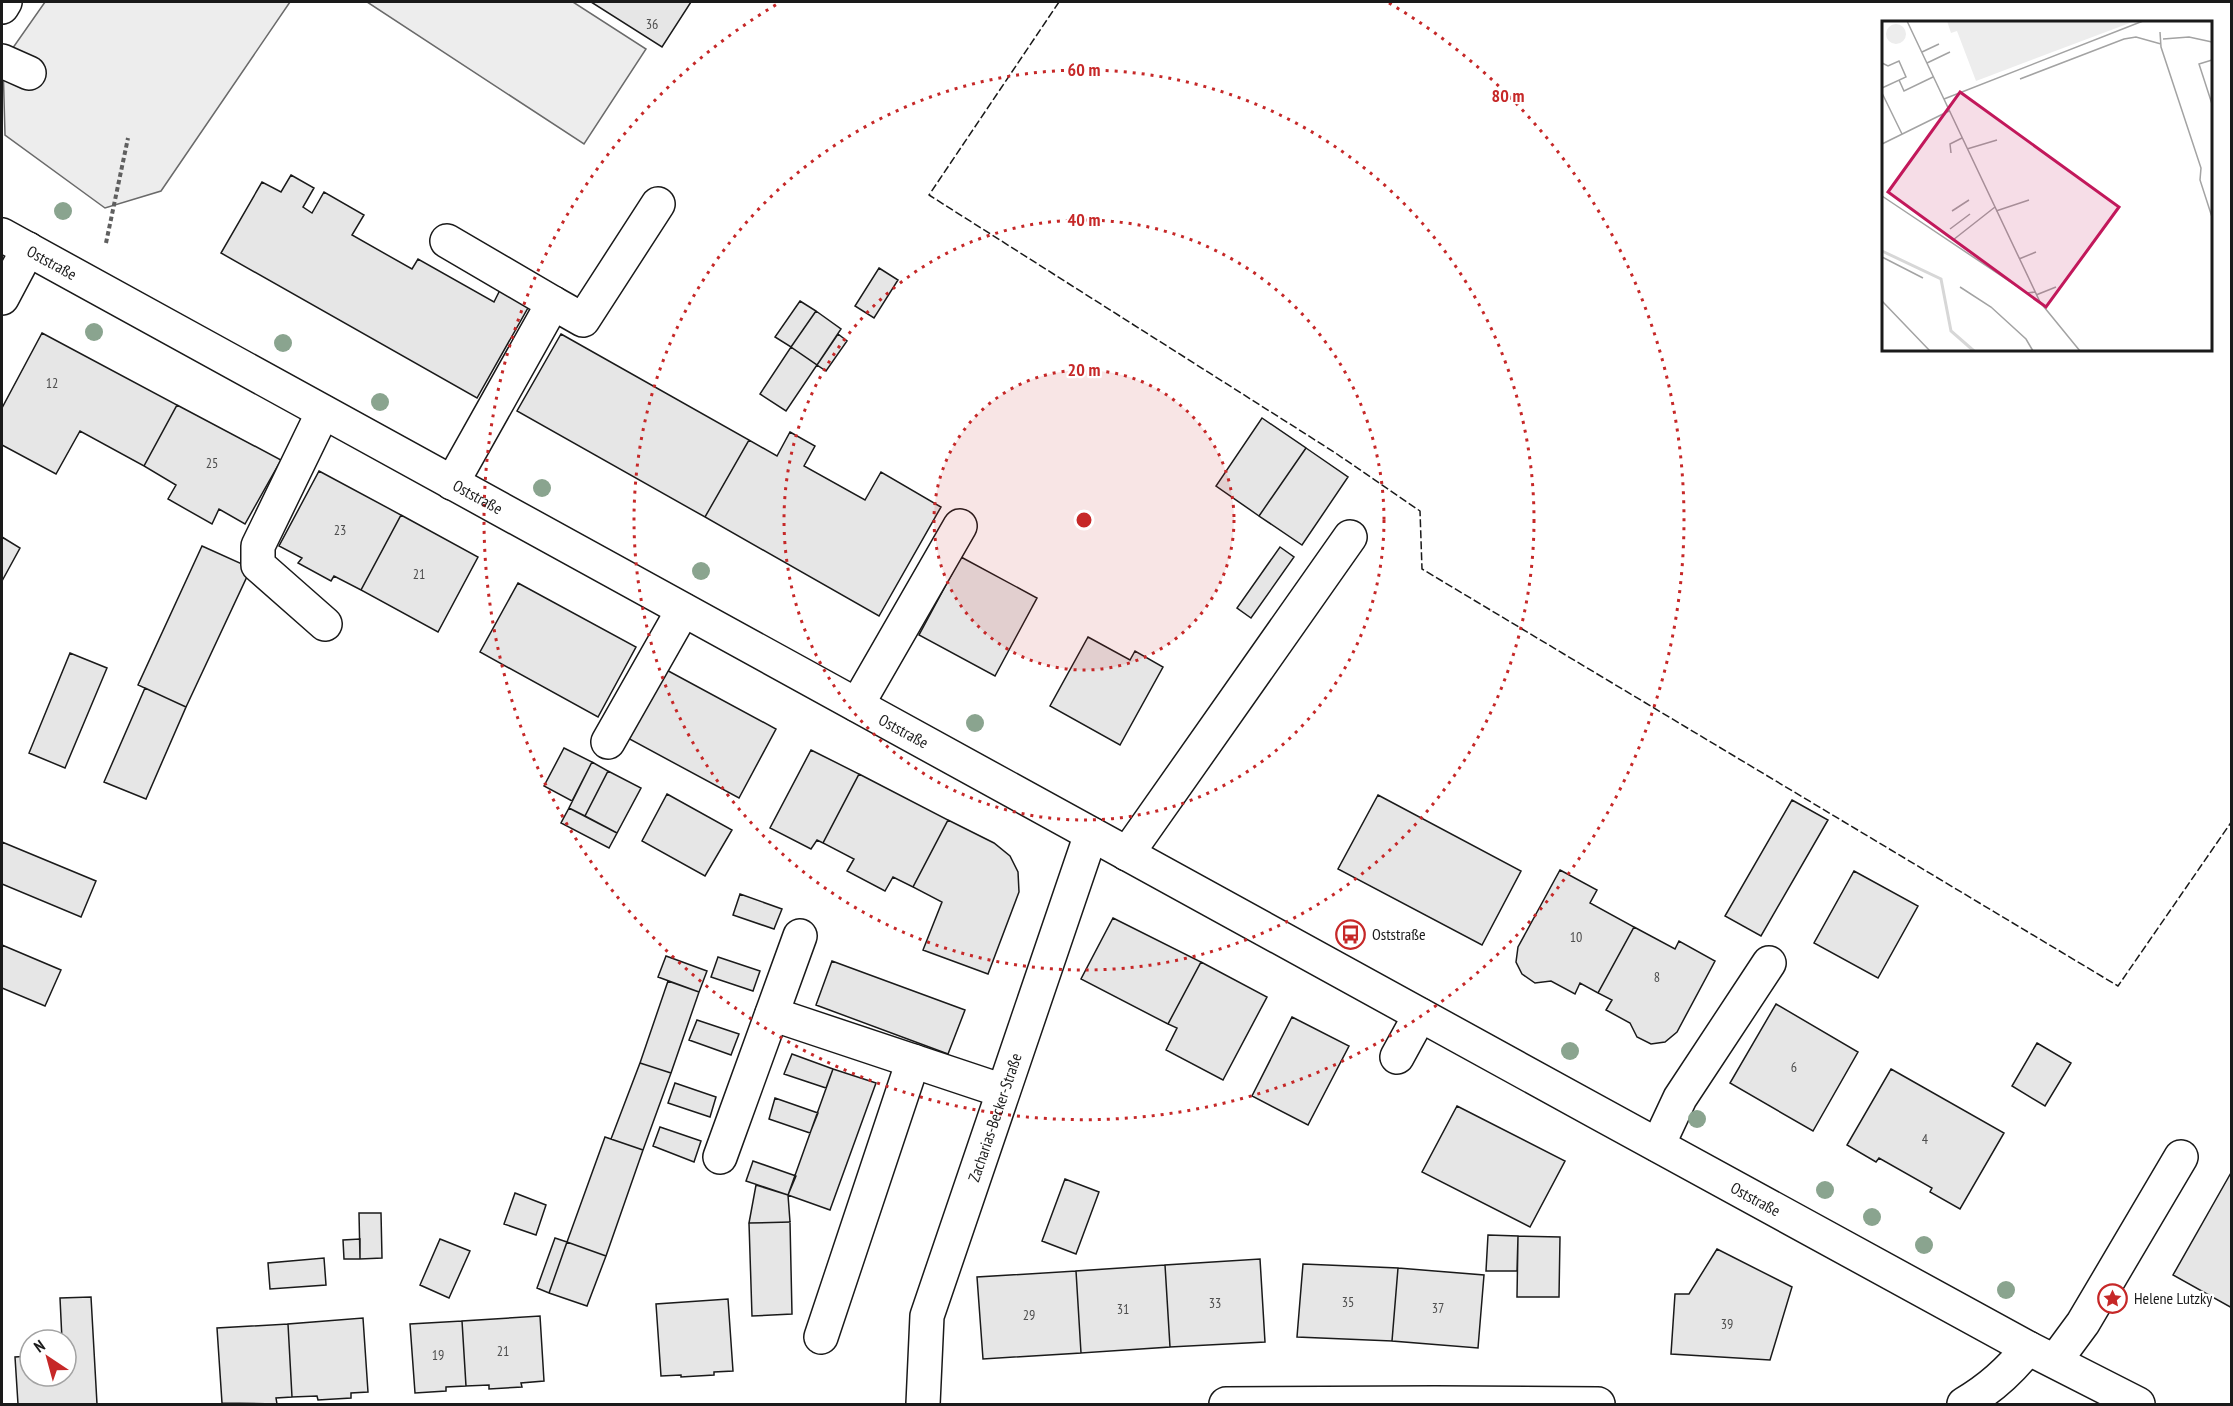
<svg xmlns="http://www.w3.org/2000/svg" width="2233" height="1406" font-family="'PT Sans Narrow',sans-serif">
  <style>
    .built { fill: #ededed; stroke: #6a6a6a; stroke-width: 1.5 }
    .building { fill: #e6e6e6; stroke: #1a1a1a; stroke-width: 1.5 }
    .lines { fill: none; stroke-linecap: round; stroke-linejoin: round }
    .minor-casing { stroke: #1a1a1a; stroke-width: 36 }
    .major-casing { stroke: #1a1a1a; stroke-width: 36 }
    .path { stroke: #5f5f5f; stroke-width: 4; stroke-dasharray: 4.5 3; stroke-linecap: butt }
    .minor { stroke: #fff; stroke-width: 33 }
    .major { stroke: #fff; stroke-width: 33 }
    .fence { stroke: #1a1a1a; stroke-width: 1.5; stroke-dasharray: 8 3; stroke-linecap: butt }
    .tree { fill: #8aa48f }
    .ring { fill: none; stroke: #c62828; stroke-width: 3; stroke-dasharray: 3 6 }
    .labels { text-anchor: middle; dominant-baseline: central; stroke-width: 4.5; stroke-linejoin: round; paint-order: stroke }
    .number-label { font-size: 14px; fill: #4d4d4d }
    .street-label { font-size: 16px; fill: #1a1a1a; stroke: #fff }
    .poi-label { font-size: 16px; fill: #1a1a1a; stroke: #fff; text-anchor: start }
    .inset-river { fill: none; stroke: #d7d7d7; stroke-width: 3 }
    .inset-road { fill: none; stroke: #a3a3a3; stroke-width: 1.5 }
    .view { fill: #c2185b; fill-opacity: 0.15; stroke: #c2185b; stroke-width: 3 }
    .inset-edge { fill: none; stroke: #1a1a1a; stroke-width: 3 }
    .centre { fill: #c62828; stroke: #fff; stroke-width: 3 }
    .ring-label { font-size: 18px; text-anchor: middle; font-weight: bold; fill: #c62828; stroke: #fff; stroke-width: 4.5; stroke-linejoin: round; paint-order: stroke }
  </style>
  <rect width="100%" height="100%" fill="#fff"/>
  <path class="built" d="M45 2H290L161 191 105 208 5 135 3 62Z
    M367 2H573L646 49 584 144Z"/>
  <path class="building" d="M591 2H691L662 47Z
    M291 175 314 188 303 207 312 213 324 192 364 215 352 235 412 269 418 259 494 302 500 290 529 306 477 398 221 253 262 182 281 192Z
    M879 268 898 280 874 318 855 306Z
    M800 301 816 311 791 347 775 337Z
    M816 311 841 329 817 365 791 347Z
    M42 333 177 405 144 466 80 431 56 474 2 445V408Z
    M561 334 749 440 705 517 517 411Z
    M838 334 847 341 826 371 817 365Z
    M791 347 817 365 786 411 760 394Z
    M177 405 281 460 245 524 219 509 212 524 168 499 176 485 144 466Z
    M1262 418 1306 448 1259 516 1216 486Z
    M790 432 815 446 804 466 865 500 881 472 941 507 879 616 705 517 749 440 777 456Z
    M1306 448 1348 477 1302 545 1259 516Z
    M319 471 401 515 361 590 334 576 331 581 298 563 302 558 279 546Z
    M401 515 478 557 438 632 361 590Z
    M2 537 20 548 2 581Z
    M202 546 251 568 186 707 138 685Z
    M1280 547 1294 557 1251 618 1237 608Z
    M961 557 1037 598 995 676 919 635Z
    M518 583 636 647 598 717 480 652Z
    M1088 637 1130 660 1135 651 1163 667 1120 745 1050 706Z
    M70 653 107 668 65 768 29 753Z
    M661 667 776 729 739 798 624 736Z
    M145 688 186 707 146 799 104 782Z
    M564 748 592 762 572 801 544 786Z
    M811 750 859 774 823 843 817 840 811 849 770 828Z
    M592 762 608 771 585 816 569 808Z
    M608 771 641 788 617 833 585 816Z
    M859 774 948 820 913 887 893 877 885 891 847 871 854 859 823 843Z
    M667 794 732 830 705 876 642 841Z
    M1378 795 1521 871 1482 945 1338 869Z
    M1792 800 1828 820 1761 936 1725 916Z
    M569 808 617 833 609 848 561 823Z
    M948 820 994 843 1010 856 1018 872 1019 892 988 974 923 950 942 902 913 887Z
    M2 842 96 881 81 917 2 884Z
    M1560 870 1597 890 1590 903 1634 927 1598 993 1580 983 1575 994 1551 981 1535 983 1522 974 1516 962 1518 947Z
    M1854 871 1918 906 1878 978 1814 943Z
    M740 894 782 909 774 929 733 915Z
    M1113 918 1201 962 1168 1024 1081 979Z
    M1634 927 1675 949 1679 941 1715 961 1677 1032 1665 1042 1651 1044 1637 1037 1630 1023 1606 1010 1612 1000 1598 993Z
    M2 945 61 970 45 1006 2 988Z
    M666 956 707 971 699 992 658 977Z
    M718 957 760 971 753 991 711 977Z
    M832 961 965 1010 948 1054 816 1005Z
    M1201 962 1267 997 1223 1080 1166 1050 1177 1028 1168 1024Z
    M668 981 699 992 671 1073 640 1063Z
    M1776 1004 1858 1052 1813 1131 1730 1083Z
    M1292 1017 1349 1046 1308 1125 1252 1096Z
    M697 1020 739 1034 731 1055 689 1040Z
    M2037 1043 2071 1063 2045 1106 2012 1086Z
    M792 1054 833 1069 826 1088 784 1074Z
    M640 1063 671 1073 643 1150 611 1139Z
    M833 1069 876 1083 830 1210 788 1195Z
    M1891 1069 2004 1133 1960 1209 1930 1192 1932 1188 1879 1158 1876 1162 1847 1145Z
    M675 1083 716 1097 710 1117 668 1103Z
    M775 1098 818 1113 810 1133 769 1119Z
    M1457 1106 1565 1161 1530 1227 1422 1172Z
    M660 1127 701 1141 694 1162 653 1146Z
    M605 1137 643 1150 606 1256 567 1242Z
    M753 1161 796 1176 788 1195 746 1181Z
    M2232 1171V1308L2173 1275Z
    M1065 1179 1099 1192 1076 1254 1042 1241Z
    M756 1185 788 1195 790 1222 749 1223Z
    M515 1193 546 1205 536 1235 504 1224Z
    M359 1213H381L382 1258 360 1259Z
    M790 1222 792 1314 752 1316 749 1223Z
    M1488 1235 1518 1236 1517 1271H1486Z
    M1518 1236 1560 1237 1559 1297H1517Z
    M555 1238 567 1242 549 1293 537 1288Z
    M360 1239V1259H344L343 1240Z
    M440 1239 470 1251 449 1298 420 1285Z
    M567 1242 606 1256 587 1306 549 1293Z
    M1717 1249 1792 1287 1770 1360 1671 1354 1675 1294H1689Z
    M324 1258 326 1285 270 1289 268 1263Z
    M1260 1259 1265 1342 1170 1347 1165 1265Z
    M1303 1264 1398 1268 1392 1341 1297 1337Z
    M1165 1265 1170 1347 1081 1353 1076 1271Z
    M1398 1268 1484 1275 1478 1348 1392 1341Z
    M1076 1271 1081 1353 983 1359 977 1277Z
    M91 1297 97 1404H18L15 1357 30 1356V1376H66V1340H62L60 1298Z
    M728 1299 733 1371 714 1372V1375L681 1377V1375L661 1376 656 1304Z
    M540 1316 544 1381 521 1383 522 1387 489 1389V1385L466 1386 462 1321Z
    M363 1318 368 1392 351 1393V1398L318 1400 317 1396 292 1397 288 1324Z
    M462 1321 466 1386 446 1387V1391L415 1393 410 1324Z
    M288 1324 292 1397 276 1398 277 1404 222 1403 217 1328Z"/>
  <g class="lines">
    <defs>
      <g id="minor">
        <path d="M2 7 5 2"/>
        <path d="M2 61 29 73"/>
        <path d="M447 241 553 303"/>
        <path d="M2 298 28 249"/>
        <path d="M323 412 258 546V565L325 624"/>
        <path d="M452 483 553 303 583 320 658 204"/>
        <path d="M857 705 960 526"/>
        <path d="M608 742 683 610"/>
        <path d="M1127 854 1350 537"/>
        <path d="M772 1014 1003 1091"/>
        <path d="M1397 1057 1420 1015"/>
        <path d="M1658 1145 1680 1098 1769 963"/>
        <path d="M720 1157 800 936"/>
        <path d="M821 1337 913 1061"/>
        <path d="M2055 1361 2083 1323 2181 1157"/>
        <path id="s1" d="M923 1404 927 1316 1091 834"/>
        <path d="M1226 1404 1435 1403 1598 1404"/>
        <path d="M1964 1404C1990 1389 2009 1372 2028 1348"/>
      </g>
      <g id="major">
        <path id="s2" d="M2 235 1595 1111 2028 1348 2138 1404"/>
      </g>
    </defs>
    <use href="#minor" class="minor-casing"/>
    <use href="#major" class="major-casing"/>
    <path class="path" d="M106 243 128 138"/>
    <use href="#minor" class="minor"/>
    <use href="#major" class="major"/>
    <path class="fence" d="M1059 2 929 195 1334 452 1420 511 1422 569 2118 986 2232 821"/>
  </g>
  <g class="tree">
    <circle cx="63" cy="211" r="9"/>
    <circle cx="94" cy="332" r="9"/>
    <circle cx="283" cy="343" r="9"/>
    <circle cx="380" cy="402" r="9"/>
    <circle cx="542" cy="488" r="9"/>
    <circle cx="701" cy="571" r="9"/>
    <circle cx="975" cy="723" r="9"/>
    <circle cx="1570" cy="1051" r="9"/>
    <circle cx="1697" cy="1119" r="9"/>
    <circle cx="1825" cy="1190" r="9"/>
    <circle cx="1872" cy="1217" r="9"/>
    <circle cx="1924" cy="1245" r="9"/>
    <circle cx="2006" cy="1290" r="9"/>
  </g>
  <circle cx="1084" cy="520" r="150" fill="#c62828" fill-opacity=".12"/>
  <g class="ring">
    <circle cx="1084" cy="520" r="150"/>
    <circle cx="1084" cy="520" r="300"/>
    <circle cx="1084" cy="520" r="450"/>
    <path d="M1389 3A600 600 0 1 1 779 3"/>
  </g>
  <defs>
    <symbol id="bus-ring" viewBox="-11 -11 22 22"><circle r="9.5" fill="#fff" stroke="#c62828" stroke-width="1.5"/><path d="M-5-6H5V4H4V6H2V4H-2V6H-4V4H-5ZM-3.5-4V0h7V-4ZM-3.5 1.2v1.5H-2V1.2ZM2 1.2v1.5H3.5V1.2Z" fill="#c62828"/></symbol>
    <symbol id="sight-ring" viewBox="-11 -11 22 22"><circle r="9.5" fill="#fff" stroke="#c62828" stroke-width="1.5"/><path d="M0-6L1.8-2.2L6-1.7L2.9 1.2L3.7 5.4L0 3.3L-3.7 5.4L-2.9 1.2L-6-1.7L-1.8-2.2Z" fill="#c62828"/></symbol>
  </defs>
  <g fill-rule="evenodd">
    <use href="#bus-ring" x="1334" y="918" width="33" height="33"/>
    <use href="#sight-ring" x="2096" y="1282" width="33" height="33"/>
  </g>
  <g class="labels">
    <g class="number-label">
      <text x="652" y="24">36</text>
      <text x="52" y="383">12</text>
      <text x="212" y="463">25</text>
      <text x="340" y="530">23</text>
      <text x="419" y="574">21</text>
      <text x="1576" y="937">10</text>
      <text x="1657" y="977">8</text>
      <text x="1794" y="1067">6</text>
      <text x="1925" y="1139">4</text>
      <text x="1348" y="1302">35</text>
      <text x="1215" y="1303">33</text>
      <text x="1438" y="1308">37</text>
      <text x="1123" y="1309">31</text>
      <text x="1029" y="1315">29</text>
      <text x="1727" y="1324">39</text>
      <text x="503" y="1351">21</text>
      <text x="438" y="1355">19</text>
    </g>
    <g class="street-label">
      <text stroke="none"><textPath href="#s2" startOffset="57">Oststraße</textPath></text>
      <text stroke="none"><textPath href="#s2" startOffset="543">Oststraße</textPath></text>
      <text stroke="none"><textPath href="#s2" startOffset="1029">Oststraße</textPath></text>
      <text stroke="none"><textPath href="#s1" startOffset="298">Zacharias-Becker-Straße</textPath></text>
      <text stroke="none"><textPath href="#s2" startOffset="2001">Oststraße</textPath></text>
    </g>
    <g class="poi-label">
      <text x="1372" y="934">Oststraße</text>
      <text x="2134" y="1298">Helene Lutzky</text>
    </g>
  </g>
  <g transform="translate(1882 21)">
    <rect width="330" height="330" fill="#fff"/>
    <path d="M65 0H253L94 60 75 10 69 12ZM4 13a10 10 0 1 1 20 0a10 10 0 1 1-20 0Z" fill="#ededed"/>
    <path class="inset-river" d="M0 230 59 258 69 310 92 330"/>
    <path class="inset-road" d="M25 0 158 281 198 330M278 11 279 26 319 147 318 159 330 196M281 18 307 16 330 21M40 31 57 23M330 39 317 43 330 83M0 42 6 45 17 40 24 56 0 67M45 42 68 31M138 58 242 18 254 16 279 23M17 59 22 70 51 56M0 72 20 113M62 78 261 0M0 123 67 90M85 128 115 119M69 132 68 123 80 117M0 175 145 272 153 271M70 190 87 179M114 190 147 179M68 208 88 193M71 219 113 186M0 236 41 257M137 238 154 231M78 266 109 286 144 318 151 330M154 274 174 266M0 280 48 330"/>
    <path class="view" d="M78 71 237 186 164 286 6 171Z"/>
    <rect width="330" height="330" class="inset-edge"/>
  </g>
  <circle cx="1084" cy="520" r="9" class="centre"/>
  <g class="ring-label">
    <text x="1084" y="76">60 m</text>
    <text x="1508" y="102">80 m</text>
    <text x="1084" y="226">40 m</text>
    <text x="1084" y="376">20 m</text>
  </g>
  <rect width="2233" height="1406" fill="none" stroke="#1a1a1a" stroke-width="6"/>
  <g transform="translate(48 1358) rotate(324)"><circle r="28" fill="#ffffff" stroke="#a3a3a3" stroke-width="1.5"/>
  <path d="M0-4.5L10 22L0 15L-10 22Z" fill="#c62828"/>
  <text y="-9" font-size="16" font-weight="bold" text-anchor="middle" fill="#1a1a1a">N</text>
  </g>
</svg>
